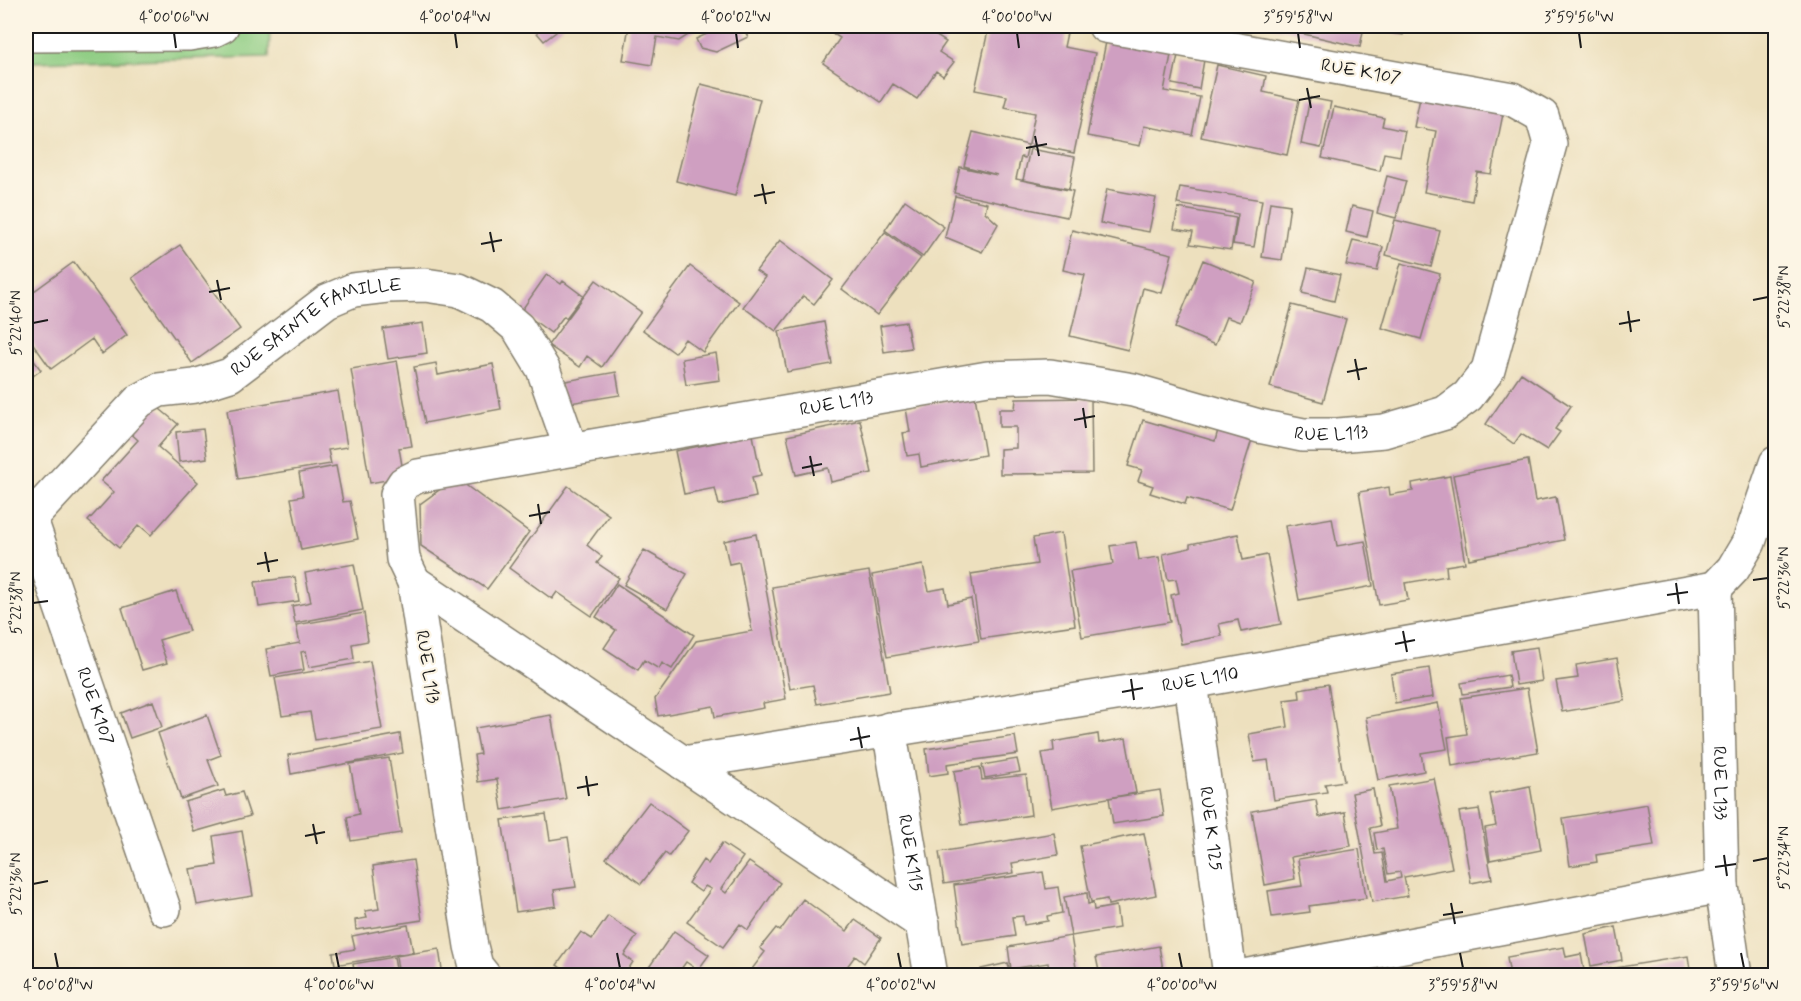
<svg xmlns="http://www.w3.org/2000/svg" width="1801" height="1001" font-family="Mynerve,sans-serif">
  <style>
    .green { fill: #8dcc82; stroke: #54744f; stroke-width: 1.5 }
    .building { fill: #cf9fc1 }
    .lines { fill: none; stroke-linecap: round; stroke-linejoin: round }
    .minor-casing { stroke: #847e6d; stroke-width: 36 }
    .minor { stroke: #fff; stroke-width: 33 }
    .ticks { fill: none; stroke: #1c1c1c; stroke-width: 2 }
    .labels { text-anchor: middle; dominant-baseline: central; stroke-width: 4.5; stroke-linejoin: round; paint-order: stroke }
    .street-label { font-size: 18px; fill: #1c1c1c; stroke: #fcf5e5 }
    .neatline { fill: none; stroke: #1c1c1c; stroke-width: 2 }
    .ticks-label { font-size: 15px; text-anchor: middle; fill: #1c1c1c }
  </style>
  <rect width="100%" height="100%" fill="#fcf5e5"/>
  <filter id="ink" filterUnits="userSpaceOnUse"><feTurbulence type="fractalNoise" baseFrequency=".0167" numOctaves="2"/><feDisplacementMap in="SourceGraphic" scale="12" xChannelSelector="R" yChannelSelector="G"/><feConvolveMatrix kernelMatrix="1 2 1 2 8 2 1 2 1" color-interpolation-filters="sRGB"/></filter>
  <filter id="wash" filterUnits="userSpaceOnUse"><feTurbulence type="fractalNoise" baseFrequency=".008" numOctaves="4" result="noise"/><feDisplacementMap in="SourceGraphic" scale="24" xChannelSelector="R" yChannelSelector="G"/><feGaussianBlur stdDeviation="1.35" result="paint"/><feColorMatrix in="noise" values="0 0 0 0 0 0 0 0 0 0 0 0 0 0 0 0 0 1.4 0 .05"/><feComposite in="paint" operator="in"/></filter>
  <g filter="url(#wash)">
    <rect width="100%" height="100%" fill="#ede0be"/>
    <path class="green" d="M26 26H270L269 57 26 62Z"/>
    <g id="blocks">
      <path class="building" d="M531 26H564L544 41Z
        M629 26H702L679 41 657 37 652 65 623 60Z
        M703 26H742L748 37 716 52 700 48 696 39 707 34Z
        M821 26H899L912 34 917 26H921L946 42 939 52 954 62 943 76 936 71 917 99 893 84 881 102 823 63 840 38Z
        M989 26H1031L1067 33 1064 47 1095 53 1074 153 1029 144 1035 113 1004 107 1007 96 975 90Z
        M1270 26H1364L1360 47Z
        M1370 26H1404L1403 35 1370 30Z
        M1107 37 1172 50 1164 91 1200 97 1192 135 1144 126 1140 146 1087 136Z
        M1178 55 1204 60 1199 89 1172 84Z
        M1217 65 1266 76 1263 92 1299 100 1287 155 1201 137Z
        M701 84 760 99 735 196 676 181Z
        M1310 98 1331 102 1321 148 1301 144Z
        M1420 98 1504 109 1491 174 1477 172 1472 201 1424 192 1436 131 1414 127Z
        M1334 107 1384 118 1382 126 1405 131 1400 156 1384 153 1380 171 1322 158Z
        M973 132 1028 145 1025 158 1021 157 1016 179 1073 191 1067 217 954 193 960 167 997 175 964 166Z
        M1030 149 1075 157 1069 189 1023 180Z
        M1387 176 1406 181 1396 218 1377 213Z
        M1180 187 1262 200 1254 247 1233 244 1238 214 1177 204Z
        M1107 189 1156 198 1149 232 1100 223Z
        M955 196 987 203 985 212 998 224 982 252 945 237Z
        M905 200 944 227 923 257 885 230Z
        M1270 202 1290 205 1282 260 1262 257Z
        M1352 206 1373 211 1367 237 1346 232Z
        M1178 208 1236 218 1231 250 1190 244 1193 232 1174 229Z
        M1395 220 1440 231 1431 267 1386 255Z
        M1072 230 1172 254 1162 293 1143 288 1128 350 1070 336 1085 275 1063 270Z
        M885 232 921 258 877 315 842 289Z
        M780 240 833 280 814 304 803 296 776 331 743 307 765 277 756 271Z
        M1353 240 1383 247 1377 271 1346 265Z
        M180 245 240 329 192 363 132 278Z
        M1203 260 1256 282 1240 322 1226 317 1215 345 1175 328Z
        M74 262 127 335 102 354 92 339 51 369 26 334V297Z
        M1401 263 1440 274 1421 339 1382 328Z
        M690 266 739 302 703 352 685 339 675 353 643 330Z
        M1308 268 1340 275 1334 301 1302 293Z
        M547 274 561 284 563 281 583 296 566 318 564 316 551 333 521 311Z
        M596 280 641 312 602 367 587 356 580 367 548 345Z
        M1292 305 1346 319 1323 402 1270 387Z
        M824 322 832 364 787 372 779 331Z
        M906 322 911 348 884 352 880 326Z
        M423 323 427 353 388 359 383 329Z
        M26 350 41 370 30 378 26 373Z
        M716 353 720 380 686 385 682 359Z
        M397 361 412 446 399 448 404 477 370 483 351 369Z
        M436 363 438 375 493 364 501 409 425 423 414 367Z
        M616 372 620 395 564 404 560 382Z
        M1521 373 1571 406 1555 429 1560 432 1547 450 1521 434 1514 444 1486 424Z
        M338 391 347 447 328 450 331 464 238 479 227 410Z
        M975 396 985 455 921 467 919 454 907 456 903 433 910 432 906 408Z
        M1091 398 1092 473 1000 474V449L1016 448V427H999V409H1015L1016 399Z
        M149 400 178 424 158 447 198 482 151 535 139 525 119 548 88 521 114 492 101 481 138 440 125 428Z
        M860 420 872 473 831 482 828 468 796 475 787 436Z
        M1143 420 1215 441 1220 423 1254 433 1230 510 1187 498 1185 504 1150 493 1153 486 1138 481 1142 470 1128 466Z
        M203 429 207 458 179 462 176 432Z
        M753 435 761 475 752 477 756 497 719 505 715 488 684 494 675 451Z
        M1528 460 1535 501 1556 497 1564 540 1469 559 1453 475Z
        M336 466 343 502 350 501 358 539 301 550 291 498 303 496 299 473Z
        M1450 476 1465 563 1446 566 1447 576 1405 583 1408 600 1379 605 1359 492 1389 487 1390 495 1413 491 1412 483Z
        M456 478 529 532 487 589 421 546 420 504Z
        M568 486 609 515 587 545 602 557 597 563 619 578 592 616 557 592 552 599 509 568Z
        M1332 518 1337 546 1365 541 1373 586 1299 600 1285 526Z
        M1061 533 1075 625 981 639 971 574 1037 564 1033 538Z
        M756 534 786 699 763 703 764 708 715 717 713 706 658 716 655 699 696 641 752 631 739 562 729 564 724 541Z
        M1238 534 1243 560 1267 555 1281 624 1241 632 1238 620 1219 624 1222 636 1181 644 1171 595 1179 593 1176 579 1168 580 1163 554 1190 548V544Z
        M1136 542 1139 560 1159 557 1170 622 1082 637 1070 571 1113 564 1110 546Z
        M644 550 687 574 667 609 624 585Z
        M354 564 363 610 295 623 292 606 311 602 305 573Z
        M923 565 929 591 945 588 948 604 971 599 979 641 887 657 872 575Z
        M869 571 890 692 817 704 813 685 790 689 772 587Z
        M295 577 299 601 259 607 255 582Z
        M617 584 694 635 672 669 662 663 659 669 644 660 638 670 604 648 616 630 596 617Z
        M176 591 189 631 159 640 167 663 142 670 122 608Z
        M364 613 368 641 352 644 354 659 309 667 306 651 301 652 304 670 271 676 266 649 300 643 296 625Z
        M1537 647 1542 681 1516 685 1511 651Z
        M1617 658 1625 701 1562 712 1556 681 1578 678 1576 665Z
        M370 661 382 729 315 740 310 712 282 716 275 678Z
        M1429 668 1433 697 1395 703 1391 674Z
        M1508 675 1510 687 1463 694 1461 683Z
        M1328 684 1344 781 1325 784 1327 792 1274 800 1268 760 1254 762 1249 734 1288 727 1284 700 1300 698 1299 689Z
        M1527 688 1538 752 1452 766 1448 737 1467 734 1461 698Z
        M153 701 162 727 130 738 121 713Z
        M1438 703 1447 749 1421 753 1424 771 1378 780 1366 717Z
        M207 715 221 755 208 760 218 786 181 799 158 733Z
        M551 715 566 799 502 810 497 779 478 782 474 755 480 754 475 728Z
        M400 734 403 753 291 774 288 755Z
        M1098 734 1099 743 1126 738 1136 793 1052 808 1042 753 1054 751 1053 742Z
        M1015 736 1018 754 947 764 948 773 929 776 926 749Z
        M389 758 401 833 351 841 347 817 359 814 350 764Z
        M1017 759 1020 772 985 778 982 765Z
        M980 767 982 780 1026 775 1031 815 962 825 954 771Z
        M1434 778 1452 868 1404 877 1408 896 1372 902 1352 793 1373 789 1380 826 1370 828 1375 854 1382 853 1387 881 1401 878 1400 872 1388 874 1383 849 1377 850 1374 833 1397 829 1389 786Z
        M1530 786 1541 850 1490 860 1485 828 1496 826 1490 794Z
        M224 790 226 796 242 792 250 816 194 832 185 802Z
        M1160 790 1164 816 1113 824 1109 798Z
        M1316 800 1319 817 1345 812 1351 846 1291 857 1295 879 1265 885 1252 811Z
        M649 802 688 831 669 856 665 853 641 884 606 858Z
        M1647 804 1654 846 1596 855 1597 862 1570 866 1563 818Z
        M1479 809 1492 879 1471 883 1459 812Z
        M546 814 550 840 568 837 576 887 554 890 556 906 516 912 502 820Z
        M242 831 253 896 197 905 190 869 217 865 213 836Z
        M1054 833 1058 855 1012 863 1014 873 944 884 939 852Z
        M1144 833 1156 895 1108 905 1107 899 1091 902 1080 846Z
        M722 843 743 857 721 889 726 893 749 862 780 883 748 930 740 924 723 947 687 922 711 889 705 886 701 892 688 883 703 860 708 864Z
        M1359 849 1366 898 1309 906 1310 912 1272 917 1268 891 1302 886 1298 859Z
        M413 860 422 920 356 930 355 920 367 918 365 911 379 909 373 866Z
        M1043 872 1046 889 1058 887 1062 913 1047 916 1048 921 1024 925 1023 916 1012 917 1015 936 962 944 954 885Z
        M1087 893 1088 904 1093 903 1094 910 1116 906 1119 928 1071 936 1077 974 1050 976 1048 963 1011 969 1008 947 1071 936 1064 897Z
        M803 899 847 931 855 920 881 938 864 963 855 956 840 976H761L752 969 765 952 760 948 776 928 780 931Z
        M608 916 637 936 624 955 633 962 624 976H572L557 965 581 932 592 939Z
        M408 925 413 952 335 965 333 953 355 949 352 936Z
        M1616 927 1622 960 1591 966 1585 934Z
        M674 931 709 955 698 970 686 962 676 976H643Z
        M1159 946 1164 976H1100L1096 957Z
        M1564 947 1566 957 1581 954 1585 976H1510L1507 957Z
        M439 949 443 976H399L396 956Z
        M1688 956 1691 976H1591L1590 972Z
        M394 957 397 976H355L353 964Z
        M1008 963 1011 976H982L981 969Z
        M694 968 704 976H689Z
        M1388 969 1389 976H1355V974Z"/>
    </g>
  </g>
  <g filter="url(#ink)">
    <use href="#blocks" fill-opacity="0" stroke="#847e6d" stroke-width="1.5"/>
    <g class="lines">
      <defs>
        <g id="minor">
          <path d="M26 35 189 34 214 30 222 26"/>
          <path id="s1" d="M26 505 164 909"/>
          <path id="s2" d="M30 519 139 401 159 390 195 386 230 375 327 301 353 290 387 286 425 285 459 290 492 306 518 328 543 369 571 449"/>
          <path d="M414 582 923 924"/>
          <path id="s3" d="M1715 588 1722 886 1735 976"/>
          <path d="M1715 588 1733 569 1749 542 1776 463"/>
          <path id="s4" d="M1191 682 1230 976"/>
          <path id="s5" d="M889 729 931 976"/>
          <path id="s6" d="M683 763 1191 682 1715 588"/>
          <path id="s7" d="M484 976 476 966 471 946 414 582 403 559 397 494 404 483 418 476 988 378 1050 376 1133 390 1259 426 1303 435H1338L1384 431 1445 413 1468 396 1488 370 1550 144 1542 116 1512 99 1105 26"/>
          <path d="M1244 976 1722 886"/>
        </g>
      </defs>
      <use href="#minor" class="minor-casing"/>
      <use href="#minor" class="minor"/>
    </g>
  </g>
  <path class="ticks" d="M174 33 176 48M455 33 457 48M736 33 738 48M1017 33 1019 48M1298 33 1300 48M1579 33 1581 48M1307 88 1311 108M1299 100 1320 96M1035 136 1039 156M1026 148 1047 144M762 184 766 204M754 196 775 192M490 232 494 252M481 244 502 240M217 280 221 300M209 292 230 288M1753 300 1768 297M1628 311 1631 332M33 323 48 320M1619 324 1640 320M1355 359 1359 380M1347 372 1367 368M1083 408 1086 428M1074 420 1095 416M810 456 814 476M802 468 822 464M538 504 541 524M529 516 550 512M265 552 269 572M257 564 278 560M1753 580 1768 578M1676 583 1679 604M1667 595 1688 592M33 603 48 601M1403 631 1407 652M1395 644 1415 640M1131 679 1134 700M1122 692 1143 688M858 727 862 748M850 740 870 736M586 776 589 796M577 788 598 784M313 824 317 844M305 836 325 832M1724 855 1727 876M1753 861 1768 858M1715 867 1736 864M33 884 48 881M1451 903 1455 924M1443 915 1463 912M55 953 58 968M336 953 339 968M617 953 620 968M898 953 901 968M1179 953 1182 968M1460 953 1463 968M1741 953 1744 968"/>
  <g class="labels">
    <g class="street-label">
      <text transform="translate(1361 72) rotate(10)">RUE K107</text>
      <text stroke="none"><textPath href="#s2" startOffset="358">RUE SAINTE FAMILLE</textPath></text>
      <text stroke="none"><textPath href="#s7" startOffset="946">RUE L113</textPath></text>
      <text stroke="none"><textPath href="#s7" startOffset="1450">RUE L113</textPath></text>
      <text transform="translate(427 667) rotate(81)">RUE L113</text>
      <text stroke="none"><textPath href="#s6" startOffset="524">RUE L110</textPath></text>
      <text stroke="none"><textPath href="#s1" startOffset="213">RUE K107</textPath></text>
      <text stroke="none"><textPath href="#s3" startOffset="195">RUE L133</textPath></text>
      <text stroke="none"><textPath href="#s4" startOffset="148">RUE K 125</textPath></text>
      <text stroke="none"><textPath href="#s5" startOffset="126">RUE K115</textPath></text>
    </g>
  </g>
  <rect width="1801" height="1001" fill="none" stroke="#fcf5e5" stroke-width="66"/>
  <rect x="33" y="33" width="1735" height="935" class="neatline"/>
  <g class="ticks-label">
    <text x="174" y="22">4°00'06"W</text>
    <text x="455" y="22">4°00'04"W</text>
    <text x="736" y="22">4°00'02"W</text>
    <text x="1017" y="22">4°00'00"W</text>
    <text x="1298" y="22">3°59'58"W</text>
    <text x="1579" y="22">3°59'56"W</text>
    <text transform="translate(1784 297) rotate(-90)" y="5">5°22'38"N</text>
    <text transform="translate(16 323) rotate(-90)" y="5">5°22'40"N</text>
    <text transform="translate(1784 578) rotate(-90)" y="5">5°22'36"N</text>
    <text transform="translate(16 603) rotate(-90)" y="5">5°22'38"N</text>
    <text transform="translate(1784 858) rotate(-90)" y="5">5°22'34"N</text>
    <text transform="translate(16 884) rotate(-90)" y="5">5°22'36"N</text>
    <text x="58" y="990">4°00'08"W</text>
    <text x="339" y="990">4°00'06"W</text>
    <text x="620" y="990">4°00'04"W</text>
    <text x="901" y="990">4°00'02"W</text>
    <text x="1182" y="990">4°00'00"W</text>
    <text x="1463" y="990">3°59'58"W</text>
    <text x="1744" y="990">3°59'56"W</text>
  </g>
</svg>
